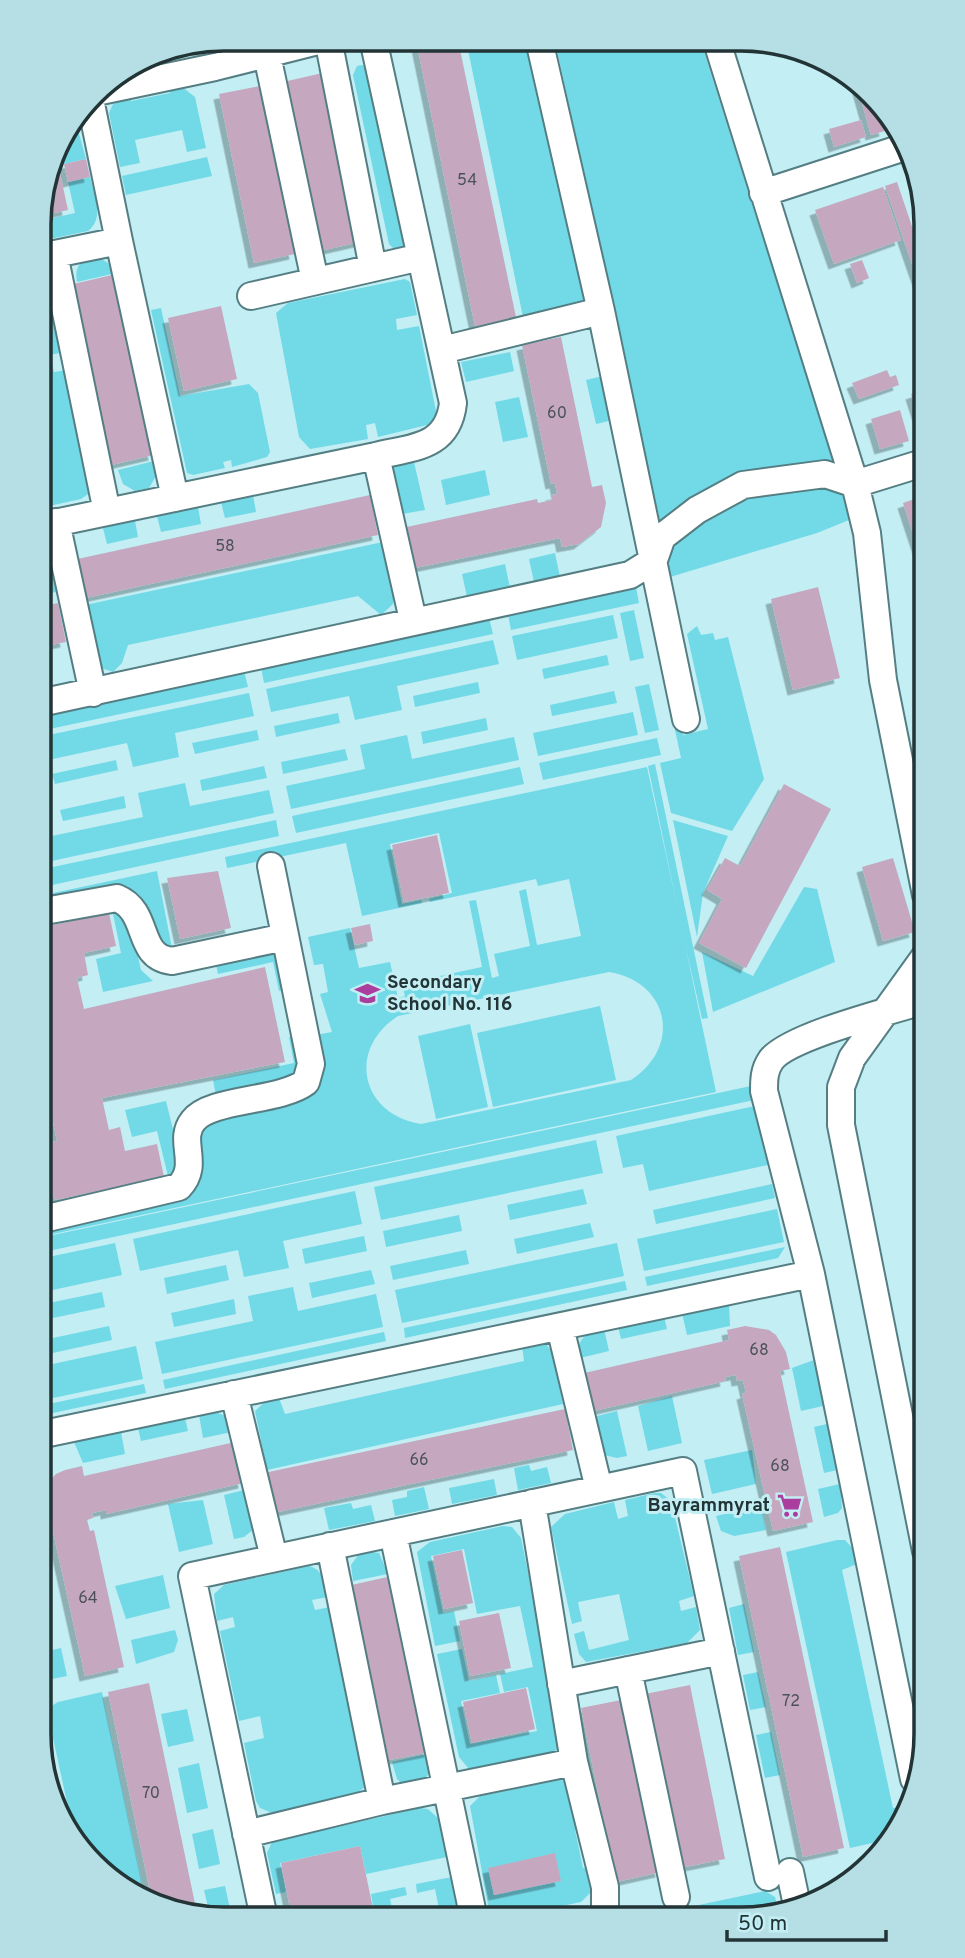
<svg xmlns="http://www.w3.org/2000/svg" width="965" height="1958" font-family="Overpass,sans-serif">
  <style>
    .green { fill: #72d9e7; fill-rule: evenodd }
    .building { fill: #c5a8bf; filter: url(#shadow) }
    .lines { fill: none; stroke-linecap: round; stroke-linejoin: round }
    .minor-casing { stroke: #557e83; stroke-width: 30 }
    .minor { stroke: #fff; stroke-width: 26 }
    .labels { text-anchor: middle; dominant-baseline: central; stroke-width: 6; stroke-linejoin: round; paint-order: stroke }
    .number-label { font-size: 16px; fill: #4b5158 }
    .poi-label { font-size: 19px; font-weight: bold; fill: #223436; stroke: #c2eef4; text-anchor: start }
    .rim { fill: none; stroke: #223436; stroke-width: 3.5 }
  </style>
  <defs>
    <filter id="shadow"><feDropShadow dx="-5.5" dy="5.5" stdDeviation="0" flood-color="#0004"/></filter>
  </defs>
  <rect width="100%" height="100%" fill="#c2eef4"/>
  <path class="green" d="M466 40H533L587 300 583 306 524 322Z
    M555 41 701 42 833 460 790 465 743 478 661 527Z
    M362 65 367 67 405 240V246L396 251 389 244 353 75 357 66Z
    M182 87 195 97 206 148 187 152 182 130 135 140 140 163 120 167 109 113 113 104 130 98 131 101 170 93V89Z
    M75 119 86 159 64 164 59 140Z
    M207 157 212 176 126 195 122 176Z
    M90 177C94 195 105 218 88 231L40 241V221L75 213 68 182Z
    M97 256 108 263 112 274 77 282C74 265 81 260 97 256Z
    M40 276 49 283 64 352 50 355 54 372 67 370 91 492 81 499 40 508Z
    M405 279 410 282 417 315 396 319 397 330 419 326 437 416 431 424 378 437 375 423 366 425 368 439 310 449 299 437 276 313 288 303Z
    M161 308 180 396 249 384 258 393 270 452 267 457 232 467 231 460 223 462 225 468 193 475 187 473 151 310Z
    M510 352 514 371 466 382 461 362Z
    M603 376 613 420 596 424 586 380Z
    M519 397 528 437 503 442 495 402Z
    M154 461 156 476 149 488 135 491 123 484 118 470Z
    M414 462 425 510 402 514 392 467Z
    M485 470 490 495 446 505 441 480Z
    M776 486H845L854 518 817 533 670 577 664 542 699 516Z
    M253 495 256 512 225 518 221 502Z
    M198 507 201 524 161 532 157 516Z
    M135 521 138 537 107 544 103 528Z
    M383 542 394 597 393 604 381 615 358 596 128 645 122 663 113 672 101 668 85 605Z
    M40 546 49 559 56 592 40 595Z
    M555 553 560 577 534 582 529 559Z
    M505 564 510 588 467 597 462 574Z
    M636 587 639 603 511 630 508 614Z
    M656 607 683 735 708 729 687 634 697 626 701 635 713 633 715 640 728 637 764 779 732 831 671 813 660 763 681 758 649 608Z
    M634 610 644 658 630 661 620 613Z
    M613 615 618 638 517 660 512 636Z
    M489 618 493 634 264 683 261 667Z
    M493 640 499 664 397 686 402 710 355 720 349 696 271 712 266 689Z
    M607 655 609 665 544 679 542 669Z
    M244 671 248 687 40 731V714Z
    M478 682 480 693 415 707 413 696Z
    M649 684 659 730 645 733 635 687Z
    M614 691 617 703 552 716 550 705Z
    M249 693 254 716 175 733 179 757 133 767 127 743 39 762V737Z
    M633 712 638 735 538 756 533 733Z
    M338 713 340 723 276 737 274 726Z
    M486 718 488 730 423 744 421 732Z
    M257 730 259 740 195 754 192 743Z
    M407 735 412 759 514 737 519 760 291 809 286 786 365 769 360 745Z
    M657 738 661 755 543 780 539 763Z
    M345 749 348 760 283 774 281 762Z
    M116 760 118 770 55 784 52 774Z
    M655 764 708 1018 702 1019 685 944 716 1092 39 1237V1229L190 1194C206 1175 200 1159 197 1136L209 1121 299 1100 316 1035 332 1032 320 994 328 992 323 964 314 965 308 937 350 928 359 968 390 962 398 998 405 996 402 984 482 967 469 901 476 900 492 978 499 976 494 954 530 946 519 891 526 889 537 945 581 936 569 879 538 886 536 879 430 902 429 899 452 893 439 833 390 844 402 904 421 900 422 903 362 916 346 843 227 868 225 857 647 767 678 910 648 766ZM609 972C670 982 682 1047 631 1080L421 1124C360 1114 347 1049 398 1016Z
    M264 766 267 778 202 791 200 780Z
    M520 767 524 784 296 833 292 816Z
    M185 783 190 806 269 790 274 813 47 862 42 838 143 817 138 793Z
    M124 796 126 808 63 821 60 810Z
    M276 820 279 836 52 885 48 868Z
    M673 820 728 836 703 893 697 937Z
    M157 871 172 948C153 944 155 925 149 911 145 903 139 898 133 893L39 902V896Z
    M804 887 817 889 835 962 713 1012 702 952 753 976Z
    M112 909 130 920 141 970 153 981 103 992 96 959 121 953Z
    M272 953 276 956 286 989 279 991 273 962 218 974 215 960Z
    M600 1006 616 1080 493 1107 477 1033Z
    M470 1024 488 1107 436 1119 418 1036Z
    M296 1036 301 1058 295 1077 216 1096 213 1080 294 1063 289 1037Z
    M751 1086 754 1100 39 1253V1238Z
    M166 1101 181 1162 169 1180 157 1131 132 1137 125 1110Z
    M755 1106 768 1165 649 1191 643 1164 623 1168 616 1136Z
    M596 1140 603 1173 381 1220 374 1187Z
    M772 1184 775 1198 656 1224 653 1210Z
    M583 1189 587 1204 510 1220 507 1205Z
    M355 1191 362 1224 283 1241 289 1268 244 1277 238 1250 140 1271 133 1239Z
    M777 1209 784 1242 644 1271 637 1239Z
    M459 1215 462 1231 386 1247 383 1231Z
    M590 1223 594 1237 517 1254 514 1239Z
    M364 1236 367 1251 305 1264 302 1249Z
    M115 1243 122 1275 39 1293V1259Z
    M617 1243 624 1276 402 1323 395 1290Z
    M785 1247 778 1258 647 1286 645 1277Z
    M466 1250 469 1264 393 1280 390 1266Z
    M226 1265 229 1280 167 1294 164 1278Z
    M371 1270 375 1284 312 1298 309 1283Z
    M625 1281 627 1290 405 1338 404 1328Z
    M293 1287 298 1311 376 1294 383 1327 162 1374 155 1342 253 1321 248 1296Z
    M102 1292 105 1307 39 1321V1305Z
    M234 1299 236 1314 174 1327 171 1313Z
    M729 1303 730 1326 687 1335 682 1313Z
    M664 1316 667 1329 621 1339 618 1326Z
    M109 1326 112 1340 39 1356V1341Z
    M604 1329 609 1351 580 1358C576 1337 586 1333 604 1329Z
    M384 1332 386 1341 165 1389 163 1380Z
    M545 1343 552 1352 563 1404 267 1470 255 1411 267 1400 279 1398 285 1414 524 1361 522 1346Z
    M136 1346 143 1379 39 1401V1367Z
    M814 1360 823 1406 801 1411 792 1368Z
    M144 1384 146 1393 39 1416V1406Z
    M672 1396 682 1443 648 1451 638 1406Z
    M617 1411 627 1456 617 1458 604 1455 593 1417Z
    M216 1412 228 1417 232 1432 203 1438 199 1415Z
    M185 1418 188 1431 141 1441 138 1428Z
    M827 1424 837 1470 824 1473 814 1427Z
    M121 1432 125 1454 83 1463 74 1442Z
    M752 1450 756 1484 712 1494 704 1460Z
    M529 1465 531 1471 547 1467 551 1483 518 1490 514 1468Z
    M494 1479 497 1495 452 1504 449 1488Z
    M840 1484 842 1508 838 1513 824 1517 818 1489Z
    M424 1487 429 1509 395 1516 392 1500 407 1497V1491Z
    M248 1489 254 1529 244 1537 234 1539 224 1495Z
    M655 1493H661L671 1501 694 1596 679 1601 681 1611 696 1607 700 1630 687 1643 586 1662 579 1654 574 1634 584 1631 589 1650 629 1640 619 1594 578 1602 582 1621 572 1624 551 1527 565 1514 614 1502 618 1519 628 1516 625 1500Z
    M203 1500 213 1544 179 1552 168 1504Z
    M351 1503 353 1509 371 1505 375 1521 329 1530 324 1508Z
    M761 1506 766 1530 734 1536 721 1531 716 1516Z
    M503 1526 512 1527 521 1538 563 1744 552 1754 469 1769 459 1757 437 1654 462 1649 469 1681 496 1675 500 1693 461 1701 470 1744 537 1731 528 1687 504 1692 500 1674 533 1667 520 1606 477 1614 464 1549 431 1556 443 1613 454 1611 460 1641 435 1646 417 1552 430 1542Z
    M837 1540H845L856 1552 857 1564 842 1570 893 1808 903 1807 891 1839 850 1848 786 1552Z
    M365 1551 379 1553 388 1574 353 1581 351 1565 359 1554Z
    M309 1566C324 1570 325 1583 328 1597L312 1600 315 1610 330 1607 366 1786 356 1794 272 1813 260 1808 256 1801 244 1743 264 1738 260 1716 239 1721 220 1631 235 1627 233 1617 217 1621 214 1594 224 1585Z
    M163 1575 170 1608 126 1619 115 1586Z
    M744 1604 754 1652 738 1655 729 1608Z
    M175 1630 178 1640 174 1652 136 1664 131 1640Z
    M61 1648 67 1676 52 1679 42 1670 39 1653Z
    M758 1672 766 1707 750 1710 743 1675Z
    M102 1692 144 1893 102 1874 73 1830 48 1715 50 1707 58 1702Z
    M187 1709 194 1741 168 1747 161 1714Z
    M771 1732 780 1775 765 1778 756 1735Z
    M427 1754 430 1771 423 1783 402 1784 397 1779 392 1762Z
    M199 1763 208 1808 187 1813 178 1768Z
    M560 1780 566 1781 583 1828 575 1830 583 1868 591 1867 592 1891 581 1902 504 1918 498 1917 488 1905 470 1806 480 1796Z
    M420 1808 428 1809 440 1820 447 1857 366 1874 360 1846 280 1863 286 1892 276 1894 267 1853 272 1842Z
    M213 1829 220 1864 199 1869 192 1834Z
    M452 1877 459 1919H441L435 1889 417 1893 416 1884Z
    M225 1886 232 1918H204L202 1909 208 1907 204 1890Z
    M405 1887 407 1895 390 1899 394 1918H375L371 1894Z
    M765 1891 775 1897 779 1913 742 1919H714L713 1915 683 1919 680 1909Z"/>
  <path class="building" d="M416 40H458L517 322 476 331Z
    M327 72 364 241 320 251 283 82Z
    M260 86 295 254 254 263 219 94Z
    M865 87 878 107 885 131 871 135 858 89Z
    M861 120 866 137 834 147 829 129Z
    M55 150 68 210 40 216V200Z
    M86 159 90 177 68 182 64 164Z
    M897 182 926 268V304L885 186Z
    M883 187 901 240 834 264 815 210Z
    M862 260 869 278 857 283 850 264Z
    M112 275 154 455 111 465 69 285Z
    M221 306 237 379 184 391 168 318Z
    M561 337 592 487 602 485 606 503 601 527 579 544 562 547 560 538 410 569 402 528 537 499 538 503 552 500 551 495 557 494 555 483 551 484 522 345Z
    M887 370 890 377 896 375 899 385 859 399 852 383Z
    M926 389V434L924 435 911 394Z
    M900 410 909 441 880 449 871 419Z
    M370 495 378 535 81 599 73 560Z
    M926 495V559L922 561 903 503Z
    M818 587 840 678 793 690 771 599Z
    M58 603 66 642 40 647V607Z
    M784 784 831 809 746 968 699 943 722 899 707 890 725 858 740 866Z
    M437 835 449 893 404 902 392 845Z
    M893 858 915 932 883 941 862 867Z
    M218 871 231 928 180 939 167 878Z
    M109 913 116 946 84 953 88 975 77 978 84 1009 265 967 285 1062 102 1098 109 1130 120 1127 125 1151 157 1144 164 1177 55 1200 44 1165H48L43 1144 57 1141 47 1093 39 1095V928Z
    M370 924 373 941 355 945 351 928Z
    M745 1326 769 1330 776 1335 786 1352 790 1369 780 1371 813 1522 773 1531 742 1394 746 1393 743 1380 737 1381 736 1375 725 1377 726 1381 589 1412 580 1374 729 1340 727 1330Z
    M565 1409 573 1450 273 1513 264 1473Z
    M235 1442 244 1483 106 1514V1510L92 1513 93 1518 87 1520 90 1531 94 1530 124 1667 85 1676 52 1527 42 1529 39 1513 43 1487 56 1474 65 1470 82 1466 84 1476Z
    M780 1547 844 1848 803 1857 739 1556Z
    M462 1550 473 1603 444 1609 433 1556Z
    M392 1576 430 1752 384 1761 347 1586Z
    M499 1613 511 1668 470 1676 459 1621Z
    M149 1683 198 1918 151 1896 108 1692Z
    M690 1685 725 1859 680 1868 645 1694Z
    M526 1688 535 1729 472 1743 463 1702Z
    M626 1699 661 1872 616 1882 581 1708Z
    M360 1846 375 1918H292L281 1863Z
    M555 1853 561 1881 494 1895 488 1868Z"/>
  <g class="lines">
    <defs>
      <path id="minor" d="M328 39 373 268
        M373 39 453 403C448 448 413 447 376 456L413 620
        M539 40 601 311 686 719
        M717 42 855 484 867 533 883 680 926 895
        M267 55 315 281
        M96 92 215 67 326 39
        M763 193 905 147
        M119 241 175 498
        M54 254 107 512
        M40 257 119 241 90 99
        M251 296 421 257
        M442 350 601 311
        M56 522 93 693
        M40 526 376 456
        M40 703 630 575 654 560 662 537 697 510 743 485 825 474 855 484 926 462
        M39 912 117 898C151 912 135 957 172 961L285 937
        M39 1220 179 1187C201 1164 177 1141 193 1121 210 1098 280 1102 306 1082L311 1064 271 866
        M811 1274 914 1779
        M560 1327 599 1489
        M234 1394 274 1558
        M39 1435 811 1274 764 1091C764 1080 764 1070 771 1060 789 1036 894 1010 926 1000
        M532 1503 574 1762
        M393 1533 474 1919
        M330 1546 382 1801
        M926 1551 841 1125V1087L852 1058 926 955
        M628 1670 676 1897
        M561 1684 721 1651
        M246 1834 382 1801 574 1762 605 1887V1919
        M790 1872 798 1910
        M264 1918 192 1576 683 1471 768 1877"/>
    </defs>
    <use href="#minor" class="minor-casing"/>
    <use href="#minor" class="minor"/>
  </g>
  <defs>
    <symbol id="school-bare" viewBox="-9 -9 18 18"><path d="M0-5L7-2L0 1L-7-2ZM-4 1L0 2.5L4 1V4Q0 6-4 4Z" fill="#aa3d9d" stroke="#c2eef4" stroke-width="2.5" paint-order="stroke"/></symbol>
    <symbol id="supermarket-bare" viewBox="-9 -9 18 18"><path d="M-6-5.5h2.5l.6 2H6L4.5 2H-2.5L-4.4-4H-6ZM-1.5 3.2a1.3 1.3 0 1 0 .1 0ZM3 3.2a1.3 1.3 0 1 0 .1 0Z" fill="#aa3d9d" stroke="#c2eef4" stroke-width="2.5" paint-order="stroke"/></symbol>
  </defs>
  <g fill-rule="evenodd">
    <use href="#school-bare" x="350" y="976" width="35" height="35"/>
    <use href="#supermarket-bare" x="772" y="1488" width="35" height="35"/>
  </g>
  <g class="labels">
    <g class="number-label">
      <text x="467" y="181">54</text>
      <text x="557" y="414">60</text>
      <text x="225" y="547">58</text>
      <text x="759" y="1351">68</text>
      <text x="419" y="1461">66</text>
      <text x="780" y="1467">68</text>
      <text x="88" y="1599">64</text>
      <text x="791" y="1702">72</text>
      <text x="151" y="1794">70</text>
    </g>
    <g class="poi-label">
      <text x="387" y="983">Secondary<tspan x="387" dy="22">School No. 116</tspan></text>
      <text x="770" y="1506" text-anchor="end">Bayrammyrat</text>
    </g>
  </g>
  <path d="M0 0H965V1958H0ZM224 51H741A173 173 0 0 1 914 224V1734A173 173 0 0 1 741 1907H224A173 173 0 0 1 51 1734V224A173 173 0 0 1 224 51Z" fill="#b5dfe5" fill-rule="evenodd"/>
  <path class="rim" d="M224 51H741A173 173 0 0 1 914 224V1734A173 173 0 0 1 741 1907H224A173 173 0 0 1 51 1734V224A173 173 0 0 1 224 51Z"/>
  <path d="M727 1930v10h159v-10" fill="none" stroke="#223436" stroke-width="3.5"/>
  <text x="738" y="1930" font-size="21" fill="#223436" stroke="#c2eef4" stroke-width="5" paint-order="stroke">50 m</text>
</svg>
